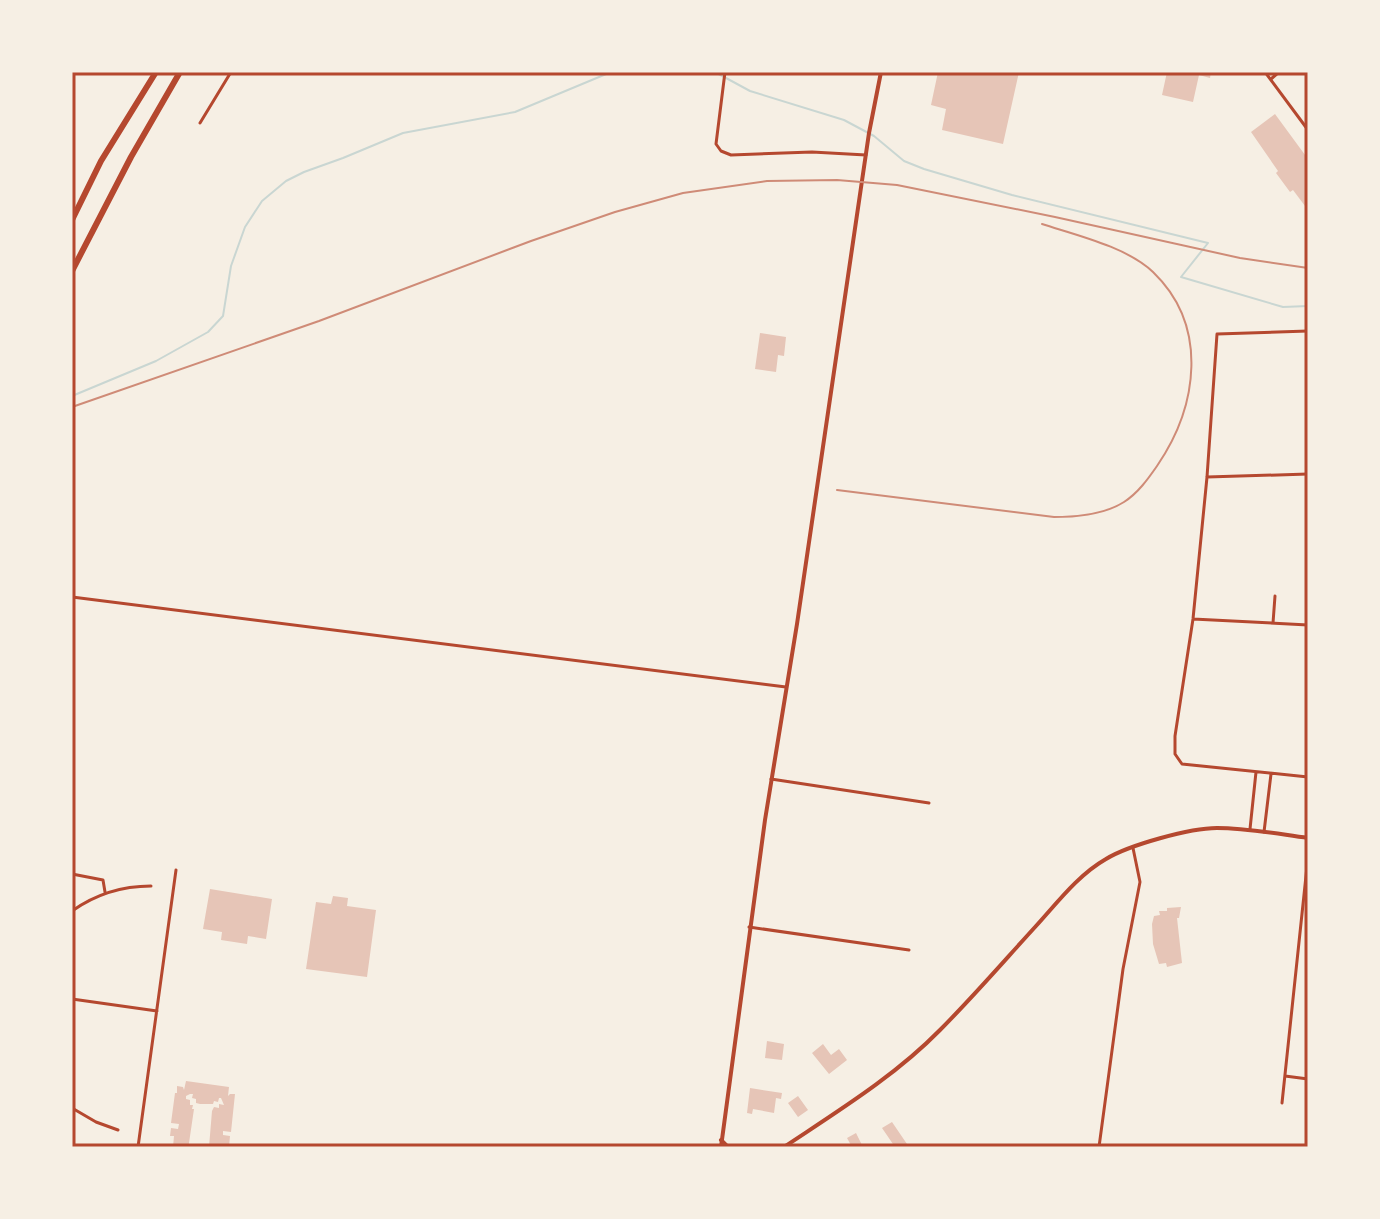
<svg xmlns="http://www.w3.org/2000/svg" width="1380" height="1219" font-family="'Alegreya Sans',sans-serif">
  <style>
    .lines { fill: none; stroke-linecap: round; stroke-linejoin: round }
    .stream { stroke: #c9d6d2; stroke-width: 2 }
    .building { fill: #e6c5b7 }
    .minor { stroke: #b5482f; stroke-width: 3 }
    .tertiary { stroke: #b5482f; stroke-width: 4 }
    .secondary { stroke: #b5482f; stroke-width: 4 }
    .motorway { stroke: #b5482f; stroke-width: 6 }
    .rail { stroke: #cf8b77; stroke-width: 2 }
    .neatline { fill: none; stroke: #b5482f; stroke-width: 3 }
  </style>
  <rect width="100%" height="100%" fill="#f6efe4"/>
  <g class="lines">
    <path class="stream" d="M715 72 750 91 844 120 874 136 904 161 924 169 1012 195 1208 243 1181 277 1283 307 1308 306
      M72 396 156 361 208 332 223 316 231 266 245 227 262 201 286 181 304 172 343 158 403 133 515 112 611 72"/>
  </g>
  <path class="building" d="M938 72H1019L1003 144 942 130 946 109 931 105Z
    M1167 72H1211L1210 78 1199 75 1193 102 1162 95Z
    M1275 114 1308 159V210L1293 190 1290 192 1276 173 1278 171 1251 132Z
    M760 333 786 337 784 356 778 355 776 372 755 369Z
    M210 889 272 899 266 939 248 936 247 944 221 940 222 932 203 929Z
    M333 896 348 898 347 906 376 910 367 977 306 969 316 902 331 904Z
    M1181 907 1179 918H1177L1182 963 1167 967 1166 963 1159 964 1153 944 1152 924 1154 916 1160 915 1159 911H1167V908Z
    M767 1041 784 1044 782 1060 765 1058Z
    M823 1044 831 1055 839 1049 847 1060 829 1074 812 1053Z
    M186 1081 229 1087 228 1096 230 1094H235L231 1132 223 1131V1135L230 1136 229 1147H209L212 1111 214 1107 219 1108V1104L224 1105 221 1098H219L218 1102 214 1101 213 1104H200L196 1103V1099L192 1098 193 1094H190L186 1096V1099L190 1100V1105H193L192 1109H194L189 1143 188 1147H173L174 1136H170L171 1128 178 1129 179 1124 171 1123 175 1093H177V1086L183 1087 184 1090Z
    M750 1088 782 1093 781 1099 776 1098 774 1113 753 1109 752 1114 747 1113Z
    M798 1096 808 1110 798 1117 788 1103Z
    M892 1122 907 1144 902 1147H895L882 1128Z
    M856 1133 863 1147H852L847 1138Z"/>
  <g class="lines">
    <path class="minor" d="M725 72 716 144 721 151 731 155 812 152 866 155
      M1265 72 1308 130
      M1271 79 1279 72
      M200 123 231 72
      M1308 331 1217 334 1207 477 1193 619 1175 736V754L1182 764 1308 777
      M1207 477 1308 474
      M72 597 786 687
      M1193 619 1308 625
      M1273 623 1275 596
      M771 779 929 803
      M1250 829 1256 772
      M1264 832 1271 774
      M72 874 103 880 105 892
      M72 911C96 894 122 886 151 886
      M749 927 909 950
      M72 999 157 1011
      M1285 1076 1308 1079
      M1282 1103 1308 857
      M72 1108 96 1122 118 1130
      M138 1147 176 870
      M1099 1147 1123 969 1140 882 1133 848"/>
    <path class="tertiary" d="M721 1147 765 820 797 624 869 133 881 72"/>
    <path class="secondary" d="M721 1140 728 1147
      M784 1147C838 1111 895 1076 940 1030 973 997 1004 961 1036 926 1057 903 1078 875 1106 859 1129 845 1190 828 1217 828 1248 828 1278 834 1308 838"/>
    <path class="motorway" d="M72 220 101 161 156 72
      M72 271 131 157 180 72"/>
    <path class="rail" d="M72 407 319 321 531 241 615 212 683 193 767 181 837 180 897 185 1055 217 1240 258 1308 268
      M837 490 1054 517C1076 517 1105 514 1124 502 1138 493 1148 479 1157 466 1198 406 1209 326 1153 272 1127 247 1076 235 1042 224"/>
  </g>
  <rect width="1380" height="1219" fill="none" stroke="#f6efe4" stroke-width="148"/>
  <rect x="74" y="74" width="1232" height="1071" class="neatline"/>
</svg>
